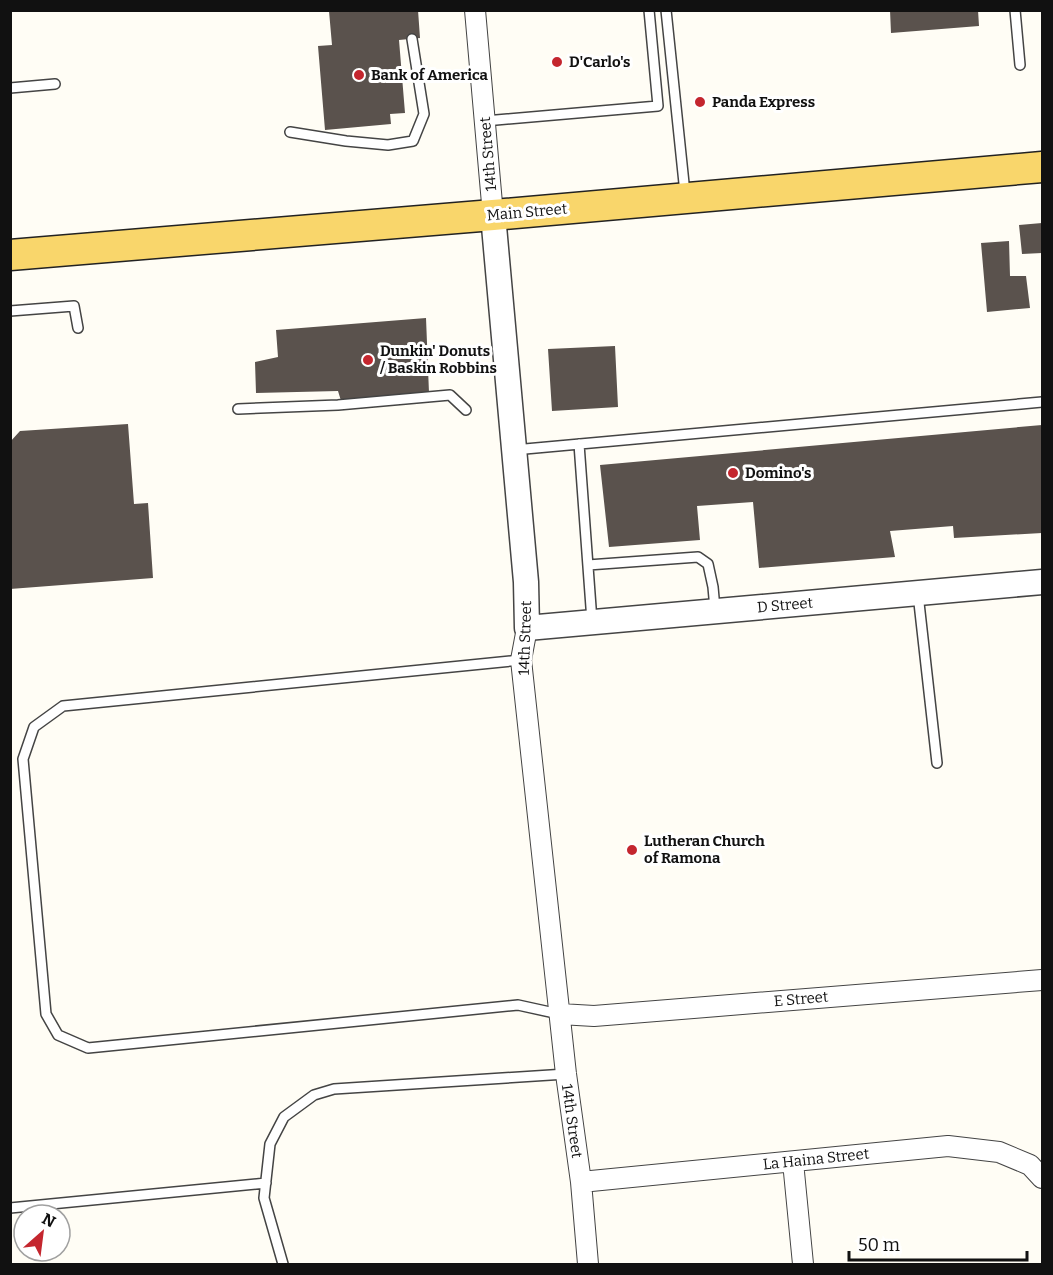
<svg xmlns="http://www.w3.org/2000/svg" width="1053" height="1275" font-family="Bitter,serif">
  <style>
    .building { fill: #5a524d }
    .lines { fill: none; stroke-linecap: round; stroke-linejoin: round }
    .service-casing { stroke: #444; stroke-width: 12 }
    .minor-casing { stroke: #444; stroke-width: 22 }
    .tertiary-casing { stroke: #444; stroke-width: 27 }
    .primary-casing { stroke: #222; stroke-width: 33 }
    .service { stroke: #fff; stroke-width: 9 }
    .minor { stroke: #fff; stroke-width: 20 }
    .tertiary { stroke: #fff; stroke-width: 24 }
    .primary { stroke: #f9d66b; stroke-width: 30 }
    .poi-dot { fill: #c4262e; stroke: #fff; stroke-width: 2 }
    .labels { text-anchor: middle; dominant-baseline: central; stroke-width: 6; stroke-linejoin: round; paint-order: stroke }
    .poi-label { font-size: 15px; font-weight: bold; fill: #111; stroke: #fff; text-anchor: start }
    .street-label { font-size: 15px; fill: #111; stroke: #fff }
  </style>
  <rect width="100%" height="100%" fill="#fffdf5"/>
  <path class="building" d="M418 10 420 38 399 40 405 113 390 114 391 124 325 130 318 46 332 45 329 11Z
    M890 10H978L979 26 891 33Z
    M1042 223V253L1022 254 1019 225Z
    M1009 241 1010 276H1026L1030 308 987 312 981 243Z
    M426 318 429 393 342 404 338 391 256 393 255 362 278 357 276 330Z
    M615 346 618 407 552 411 548 349Z
    M128 424 134 504 148 503 153 578 10 589V442L20 431Z
    M1042 425V533L954 538 953 526 890 531 895 557 759 568 753 502 697 506 700 540 609 547 600 465Z"/>
  <g class="lines">
    <defs>
      <path id="service" d="M666 10 685 193
        M1015 10 1020 65
        M10 88 55 84
        M485 121 658 106 649 10
        M290 132 346 141 388 145 413 141 424 114 412 39
        M10 311 74 306 78 328
        M238 409 338 405 450 395 466 410
        M579 444 592 621
        M514 450 1042 402
        M588 565 698 557 708 564 713 587 715 609
        M918 594 937 763
        M521 660 63 706 34 727 23 759 46 1014 58 1035 88 1048 518 1005 559 1014
        M10 1208 266 1183
        M283 1264 264 1198 270 1144 284 1117 314 1095 334 1089 566 1074"/>
      <path id="minor" d="M475 10 493 215
        M527 628 521 660 566 1074 581 1182 588 1264
        M560 1014 594 1016 1042 980
        M793 1162 803 1264
        M581 1182 948 1146 999 1152 1030 1165 1042 1178"/>
      <path id="tertiary" d="M493 215 526 582 527 628 1042 582"/>
      <path id="primary" d="M10 255 493 215 1042 167"/>
    </defs>
    <use href="#service" class="service-casing"/>
    <use href="#minor" class="minor-casing"/>
    <use href="#tertiary" class="tertiary-casing"/>
    <use href="#primary" class="primary-casing"/>
    <use href="#service" class="service"/>
    <use href="#minor" class="minor"/>
    <use href="#tertiary" class="tertiary"/>
    <use href="#primary" class="primary"/>
  </g>
  <g class="poi-dot">
    <circle cx="557" cy="62" r="6"/>
    <circle cx="359" cy="75" r="6"/>
    <circle cx="700" cy="102" r="6"/>
    <circle cx="368" cy="360" r="6"/>
    <circle cx="733" cy="473" r="6"/>
    <circle cx="632" cy="850" r="6"/>
  </g>
  <g class="labels">
    <g class="poi-label">
      <text x="569" y="62">D'Carlo's</text>
      <text x="371" y="75">Bank of America</text>
      <text x="712" y="102">Panda Express</text>
      <text x="380" y="351">Dunkin' Donuts<tspan x="380" dy="17">/ Baskin Robbins</tspan></text>
      <text x="745" y="473">Domino's</text>
      <text x="644" y="841">Lutheran Church<tspan x="644" dy="17">of Ramona</tspan></text>
    </g>
    <g class="street-label">
      <text transform="translate(488 154) rotate(-95)">14th Street</text>
      <text transform="translate(527 212) rotate(-5)">Main Street</text>
      <text transform="translate(785 605) rotate(-5)">D Street</text>
      <text transform="translate(525 638) rotate(-88)">14th Street</text>
      <text transform="translate(801 999) rotate(-5)">E Street</text>
      <text transform="translate(572 1121) rotate(82)">14th Street</text>
      <text transform="translate(816 1159) rotate(-6)">La Haina Street</text>
    </g>
  </g>
  <rect width="1053" height="1275" fill="none" stroke="#111111" stroke-width="24"/>
  <g transform="translate(42 1233) rotate(28)"><circle r="28" fill="#ffffff" stroke="#a0a0a0" stroke-width="1.5"/>
  <path d="M0-4.5L10 22L0 15L-10 22Z" fill="#c4262e"/>
  <text y="-9" font-size="16" font-weight="bold" text-anchor="middle" fill="#111111">N</text>
  </g>
  <path d="M849 1251v9h178v-9" fill="none" stroke="#111111" stroke-width="3"/>
  <text x="858" y="1251" font-size="18" fill="#111111" stroke="#ffffff" stroke-width="4.5" paint-order="stroke">50 m</text>
</svg>
